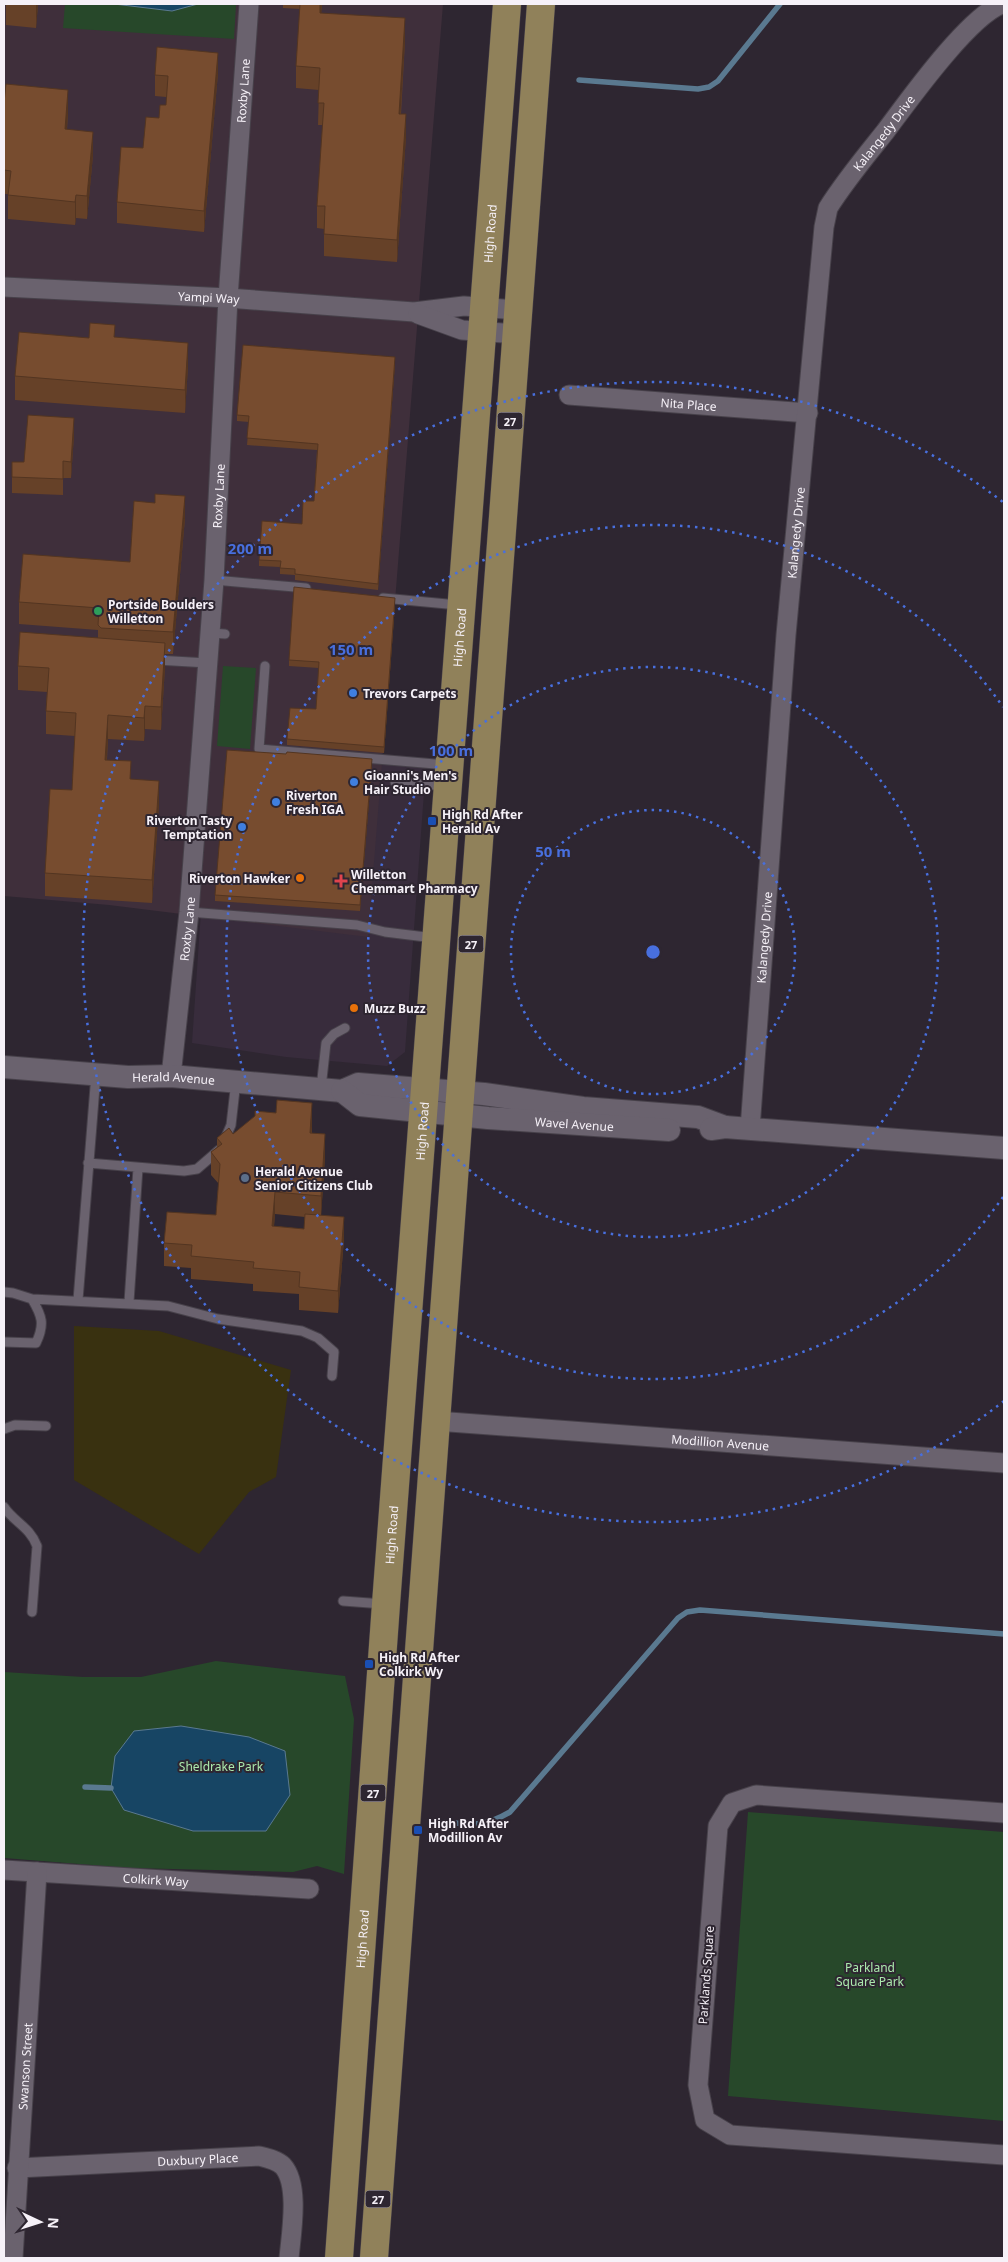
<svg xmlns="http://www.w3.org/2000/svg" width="1008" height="2262" font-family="'Noto Sans',sans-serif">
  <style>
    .built { fill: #382c3c }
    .industrial { fill: #3f2f3b }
    .green { fill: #27482a }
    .sand { fill: #393110 }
    .water { fill: #174564; stroke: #5a7990 }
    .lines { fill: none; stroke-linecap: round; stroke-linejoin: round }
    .stream { stroke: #5a7990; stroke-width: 5.5 }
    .service-casing { stroke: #47414a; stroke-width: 11 }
    .minor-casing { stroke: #47414a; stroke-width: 21 }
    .tertiary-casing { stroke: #47414a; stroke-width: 24 }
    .primary-casing { stroke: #47414a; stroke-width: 29 }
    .service { stroke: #6a626e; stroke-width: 9 }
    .minor { stroke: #6a626e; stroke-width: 19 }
    .tertiary { stroke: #6a626e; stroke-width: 22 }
    .primary { stroke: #90815a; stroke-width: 28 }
    .wall { fill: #664128; fill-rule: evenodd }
    .shaded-wall { fill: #533521 }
    .building { fill: #774c2f; stroke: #533521 }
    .ring { fill: none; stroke: #486fde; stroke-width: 2.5; stroke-dasharray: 2.5 5 }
    .leisure-dot { fill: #2e9e5b; stroke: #2e2631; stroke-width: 2 }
    .shop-dot { fill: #3f7fe0; stroke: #2e2631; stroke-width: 2 }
    .transit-dot { fill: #1a4fb4; stroke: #2e2631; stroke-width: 2 }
    .food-dot { fill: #e8710a; stroke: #2e2631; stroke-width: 2 }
    .health-dot { fill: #e0444e; stroke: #2e2631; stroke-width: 2 }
    .service-dot { fill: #5c6f8a; stroke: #2e2631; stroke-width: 2 }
    .labels { text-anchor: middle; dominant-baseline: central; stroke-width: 4; stroke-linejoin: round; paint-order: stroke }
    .shield { fill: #2e2631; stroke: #bab4bc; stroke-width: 1 }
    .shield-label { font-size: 11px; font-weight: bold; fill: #f6f1f8 }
    .street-label { font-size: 12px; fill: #f6f1f8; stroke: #2e2631 }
    .poi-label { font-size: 12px; font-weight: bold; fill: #f6f1f8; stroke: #2e2631; text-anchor: start }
    .park-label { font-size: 12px; fill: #abe9ad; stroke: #2e2631 }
    .centre { fill: #486fde; stroke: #2e2631; stroke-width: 2.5 }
    .ring-label { font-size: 15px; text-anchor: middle; font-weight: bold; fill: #486fde; stroke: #2e2631; stroke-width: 4; stroke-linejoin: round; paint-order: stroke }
  </style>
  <rect width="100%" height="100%" fill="#2e2631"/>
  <path class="built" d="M212 750 426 765 405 1052 387 1066 286 1057 192 1043Z"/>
  <path class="industrial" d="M4 4H443L368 937 109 905 4 896Z"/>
  <path class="green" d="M65 4H236L234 39 63 28Z
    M223 666 256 668 250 749 217 746Z
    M216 1661 345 1676 354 1719 344 1874 317 1866 293 1872 130 1868 4 1858V1672L83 1677H141Z
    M748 1812 1004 1832V2121L728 2096Z"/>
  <path class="sand" d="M74 1326 159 1331 291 1370 276 1477 249 1492 199 1554 74 1480Z"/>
  <path class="water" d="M114 4H198L172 11Z
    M181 1726 249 1737 285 1751 290 1795 266 1831H193L124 1810 111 1788 115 1756 134 1731Z"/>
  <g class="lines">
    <path class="stream" d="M579 80 698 89 709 87 718 81 780 4
      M85 1787 111 1788
      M446 1822C475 1825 484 1827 510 1812L678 1618 687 1612 700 1610 1004 1634"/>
    <defs>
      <path id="service" d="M214 580 306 588
        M383 598 458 605
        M210 633 225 634
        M156 660 208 663
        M265 666 259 749 447 765
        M395 782 445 786
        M189 912 357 925 385 932 434 938
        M321 1088 326 1043 334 1034 345 1028
        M225 1139 231 1125 236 1081
        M88 1163 184 1171 197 1169 219 1150
        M4 1292 13 1293 32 1299 168 1306 218 1319 302 1331 318 1338 334 1352 332 1376
        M78 1300 96 1074
        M129 1302 138 1168
        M4 1342 36 1343C45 1324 42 1316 32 1299
        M4 1429 15 1425 46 1426
        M4 1507C14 1522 30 1527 37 1546L32 1612
        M343 1601 383 1604"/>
      <g id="minor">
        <path id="s1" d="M4 287 228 298 414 312 464 306 518 310"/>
        <path d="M418 314 462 330 516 334"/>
        <path id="s2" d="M569 395 808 413"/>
        <path id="s3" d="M171 1076 189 912 214 580 228 298 249 4"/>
        <path id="s4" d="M750 1129 786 635 824 227 828 208C845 181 865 157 885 132 909 100 968 17 1002 4"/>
        <path id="s5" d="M436 1421 1004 1463"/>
        <path d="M1004 1813 756 1795 732 1803 718 1826 698 2085 705 2120 730 2135 1004 2155"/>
        <path id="s6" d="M4 1870 309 1889"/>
        <path id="s7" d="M17 2168 259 2156C267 2158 277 2160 283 2166 300 2185 291 2235 289 2258"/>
        <path id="s8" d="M13 2258 37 1872"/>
      </g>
      <g id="tertiary">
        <path id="s9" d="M4 1067 128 1077 171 1076 342 1091 358 1084 484 1094 583 1108 698 1117 725 1127"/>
        <path id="s10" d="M342 1091 360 1105 488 1118 669 1130"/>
        <path d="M711 1129 725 1127 1004 1148"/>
      </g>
      <g id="primary">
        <path id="s11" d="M339 2258 386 1604 507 4"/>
        <path d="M374 2258 541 4"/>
      </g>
    </defs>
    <use href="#service" class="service-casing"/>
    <use href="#minor" class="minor-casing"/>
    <use href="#tertiary" class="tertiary-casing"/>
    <use href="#primary" class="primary-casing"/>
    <use href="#service" class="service"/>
    <use href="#minor" class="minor"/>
    <use href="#tertiary" class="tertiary"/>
    <use href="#primary" class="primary"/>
  </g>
  <path class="wall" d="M6 4H38L36 28 6 25Z
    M283 4H322L321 13 405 41 401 114 406 137 397 262 324 256V229L317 228V206L323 125H318L319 90 296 88V66L300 9 283 8Z
    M218 73 204 232 117 223V202L166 105V97L155 96V75Z
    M4 103 68 113 67 130 93 155 87 219 76 218 75 225 8 219V194H4Z
    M115 337 188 366 185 413 15 400V376L89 338Z
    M395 363 378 590 295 580V575L280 574V567L259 566V560L302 524 314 501 317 450 247 445 249 422 237 421V415Z
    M74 435 71 478H63V495L12 493V462H24Z
    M185 518 173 654H165V667L161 730 145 729 144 741 108 739 107 760 131 779 159 804 152 903 45 896V873L72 790 75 736 46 734V711L47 692 18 690V666L98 638V630L19 624V602L130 562Z
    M395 604 384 753 287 745V739L316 709 319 668 289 666V660Z
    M372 765 360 911 215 901V895Z
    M312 1126V1133L325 1157 321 1215 344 1239 338 1313 299 1310V1294L253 1291V1284L191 1279V1268L164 1266V1243L216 1215 219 1184 211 1175V1152L217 1147V1138L233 1134ZM275 1214 305 1217 304 1229 274 1226Z"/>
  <path class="shaded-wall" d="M36 4H38L36 28Z
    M320 4H322L320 35Z
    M405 18V41L399 136V114Z
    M218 53V73L204 232V211Z
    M68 90V113L65 153V129Z
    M406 114V137L397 262V240Z
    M93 132V155L87 219V196Z
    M76 195V218L75 225V202Z
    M188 343V366L185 413V390Z
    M395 357V363L378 590V584Z
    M74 418V435L71 478V462Z
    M185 496V518L173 654V632Z
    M395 598V604L384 753V747Z
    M165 643V667L161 730V707Z
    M145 706V729L144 741V718Z
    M108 715V739L105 783V760Z
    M372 759V765L360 911V905Z
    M159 781V804L152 903V880Z
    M312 1103V1126L310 1156V1133Z
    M325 1134V1157L321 1218V1196Z
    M275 1192V1214L272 1249V1226Z
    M344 1217V1239L338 1313V1291Z"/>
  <path class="building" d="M300 4H320V13L405 18 399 114H406L397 240 324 234 325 206H317L324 103H318L320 68 296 66Z
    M157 47 218 53 204 211 117 202 121 147 143 148 146 117 159 118 160 105H166L168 76 155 75Z
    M6 84 68 90 65 129 93 132 87 196 76 195 75 202 8 195 11 171 4 170V103Z
    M90 323 115 325 114 337 188 343 185 390 15 376 19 332 89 338Z
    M243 345 395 357 378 584 295 574V569L280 568 281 561 259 560 262 521 302 524 303 501H314L318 444 247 438 249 416 237 415Z
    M28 415 74 418 71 462 63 461V479L12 477V462H24Z
    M155 494 185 496 173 632 101 628 98 625 99 608 19 602 23 554 130 562 134 501 155 503Z
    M294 587 395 598 384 747 287 739 290 708 316 709 319 662 289 660Z
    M20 632 165 643 161 707 145 706 144 718 108 715 105 760 131 761 130 779 159 781 152 880 45 873 50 789 72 790 76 713 46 711 49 668 18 666Z
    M227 750 286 754 287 752 372 759 360 905 215 895Z
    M277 1100 312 1103 310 1133 325 1134 321 1196 275 1192 272 1226 304 1229 305 1214 344 1217 338 1291 299 1287 300 1272 253 1268 254 1262 191 1256 192 1245 164 1243 167 1212 216 1215 220 1164 211 1152 222 1144 217 1138 229 1128 233 1134 255 1116V1111L276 1113Z"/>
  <g class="ring">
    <circle cx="653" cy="952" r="142"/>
    <circle cx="653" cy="952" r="285"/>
    <path d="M1003 1197A427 427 0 1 1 1003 707"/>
    <path d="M1004 1401A570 570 0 1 1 1004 503"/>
  </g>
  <circle class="leisure-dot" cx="98" cy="611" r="5"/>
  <g class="shop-dot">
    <circle cx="353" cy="693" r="5"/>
    <circle cx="354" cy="782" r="5"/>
    <circle cx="276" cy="802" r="5"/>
    <circle cx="242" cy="827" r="5"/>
  </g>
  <g class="transit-dot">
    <rect x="427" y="816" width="10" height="10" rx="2.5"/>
    <rect x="364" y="1659" width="10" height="10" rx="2.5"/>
    <rect x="413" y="1825" width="10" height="10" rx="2.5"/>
  </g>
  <g class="food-dot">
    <circle cx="300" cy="878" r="5"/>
    <circle cx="354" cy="1008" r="5"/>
  </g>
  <path class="health-dot" d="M338.5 873.5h5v5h5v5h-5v5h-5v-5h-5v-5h5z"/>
  <circle class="service-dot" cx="245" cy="1178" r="5"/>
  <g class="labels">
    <g class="shield">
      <rect x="497.5" y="412.5" width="25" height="17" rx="4"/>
      <rect x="458.5" y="935.5" width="25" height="17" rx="4"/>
      <rect x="360.5" y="1784.5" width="25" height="17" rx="4"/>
      <rect x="365.5" y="2190.5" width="25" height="17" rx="4"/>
    </g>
    <g class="shield-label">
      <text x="510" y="421">27</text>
      <text x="471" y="944">27</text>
      <text x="373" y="1793">27</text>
      <text x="378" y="2199">27</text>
    </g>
    <g class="street-label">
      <text stroke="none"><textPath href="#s3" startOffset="988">Roxby Lane</textPath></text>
      <text stroke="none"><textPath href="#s4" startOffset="1018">Kalangedy Drive</textPath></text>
      <text stroke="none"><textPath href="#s11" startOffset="2030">High Road</textPath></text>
      <text stroke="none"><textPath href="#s1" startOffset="205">Yampi Way</textPath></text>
      <text stroke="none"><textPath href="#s2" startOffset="120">Nita Place</textPath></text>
      <text stroke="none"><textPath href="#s3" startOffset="582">Roxby Lane</textPath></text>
      <text stroke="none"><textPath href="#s4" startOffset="598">Kalangedy Drive</textPath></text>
      <text stroke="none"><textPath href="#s11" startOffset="1625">High Road</textPath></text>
      <text stroke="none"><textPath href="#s3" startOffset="148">Roxby Lane</textPath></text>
      <text stroke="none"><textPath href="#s4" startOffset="192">Kalangedy Drive</textPath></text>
      <text stroke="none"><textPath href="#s9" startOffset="170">Herald Avenue</textPath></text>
      <text stroke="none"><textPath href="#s10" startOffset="238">Wavel Avenue</textPath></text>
      <text stroke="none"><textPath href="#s11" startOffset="1130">High Road</textPath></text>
      <text stroke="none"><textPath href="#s5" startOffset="285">Modillion Avenue</textPath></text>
      <text stroke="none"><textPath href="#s11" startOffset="725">High Road</textPath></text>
      <text stroke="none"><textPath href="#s6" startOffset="152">Colkirk Way</textPath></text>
      <text stroke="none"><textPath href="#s11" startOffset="320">High Road</textPath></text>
      <text transform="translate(706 1975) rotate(-86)">Parklands Square</text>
      <text stroke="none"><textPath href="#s8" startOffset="192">Swanson Street</textPath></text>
      <text stroke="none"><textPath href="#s7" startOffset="181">Duxbury Place</textPath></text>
    </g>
    <g class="poi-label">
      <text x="108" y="604">Portside Boulders<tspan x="108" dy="14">Willetton</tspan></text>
      <text x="363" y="693">Trevors Carpets</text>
      <text x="364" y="775">Gioanni's Men's<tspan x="364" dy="14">Hair Studio</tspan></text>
      <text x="286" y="795">Riverton<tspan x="286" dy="14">Fresh IGA</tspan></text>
      <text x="442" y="814">High Rd After<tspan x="442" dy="14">Herald Av</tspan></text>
      <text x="232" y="820" text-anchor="end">Riverton Tasty<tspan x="232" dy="14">Temptation</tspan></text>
      <text x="351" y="874">Willetton<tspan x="351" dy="14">Chemmart Pharmacy</tspan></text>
      <text x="290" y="878" text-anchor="end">Riverton Hawker</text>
      <text x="364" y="1008">Muzz Buzz</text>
      <text x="255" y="1171">Herald Avenue<tspan x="255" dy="14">Senior Citizens Club</tspan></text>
      <text x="379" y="1657">High Rd After<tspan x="379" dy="14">Colkirk Wy</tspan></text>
      <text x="428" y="1823">High Rd After<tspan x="428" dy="14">Modillion Av</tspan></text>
    </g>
    <g class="park-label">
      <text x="221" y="1766">Sheldrake Park</text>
      <text x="870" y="1967">Parkland<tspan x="870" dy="14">Square Park</tspan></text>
    </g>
  </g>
  <circle cx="653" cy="952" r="8" class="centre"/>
  <g class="ring-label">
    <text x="250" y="554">200 m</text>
    <text x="351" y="655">150 m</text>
    <text x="451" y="756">100 m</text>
    <text x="553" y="857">50 m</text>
  </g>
  <rect width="1008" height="2262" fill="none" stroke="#f6f1f8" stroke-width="10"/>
  <g transform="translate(40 2222) rotate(94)" stroke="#2e2631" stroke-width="4" paint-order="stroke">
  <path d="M0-4L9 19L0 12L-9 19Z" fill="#f6f1f8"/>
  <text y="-8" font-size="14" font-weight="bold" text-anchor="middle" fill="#f6f1f8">N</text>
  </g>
</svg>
